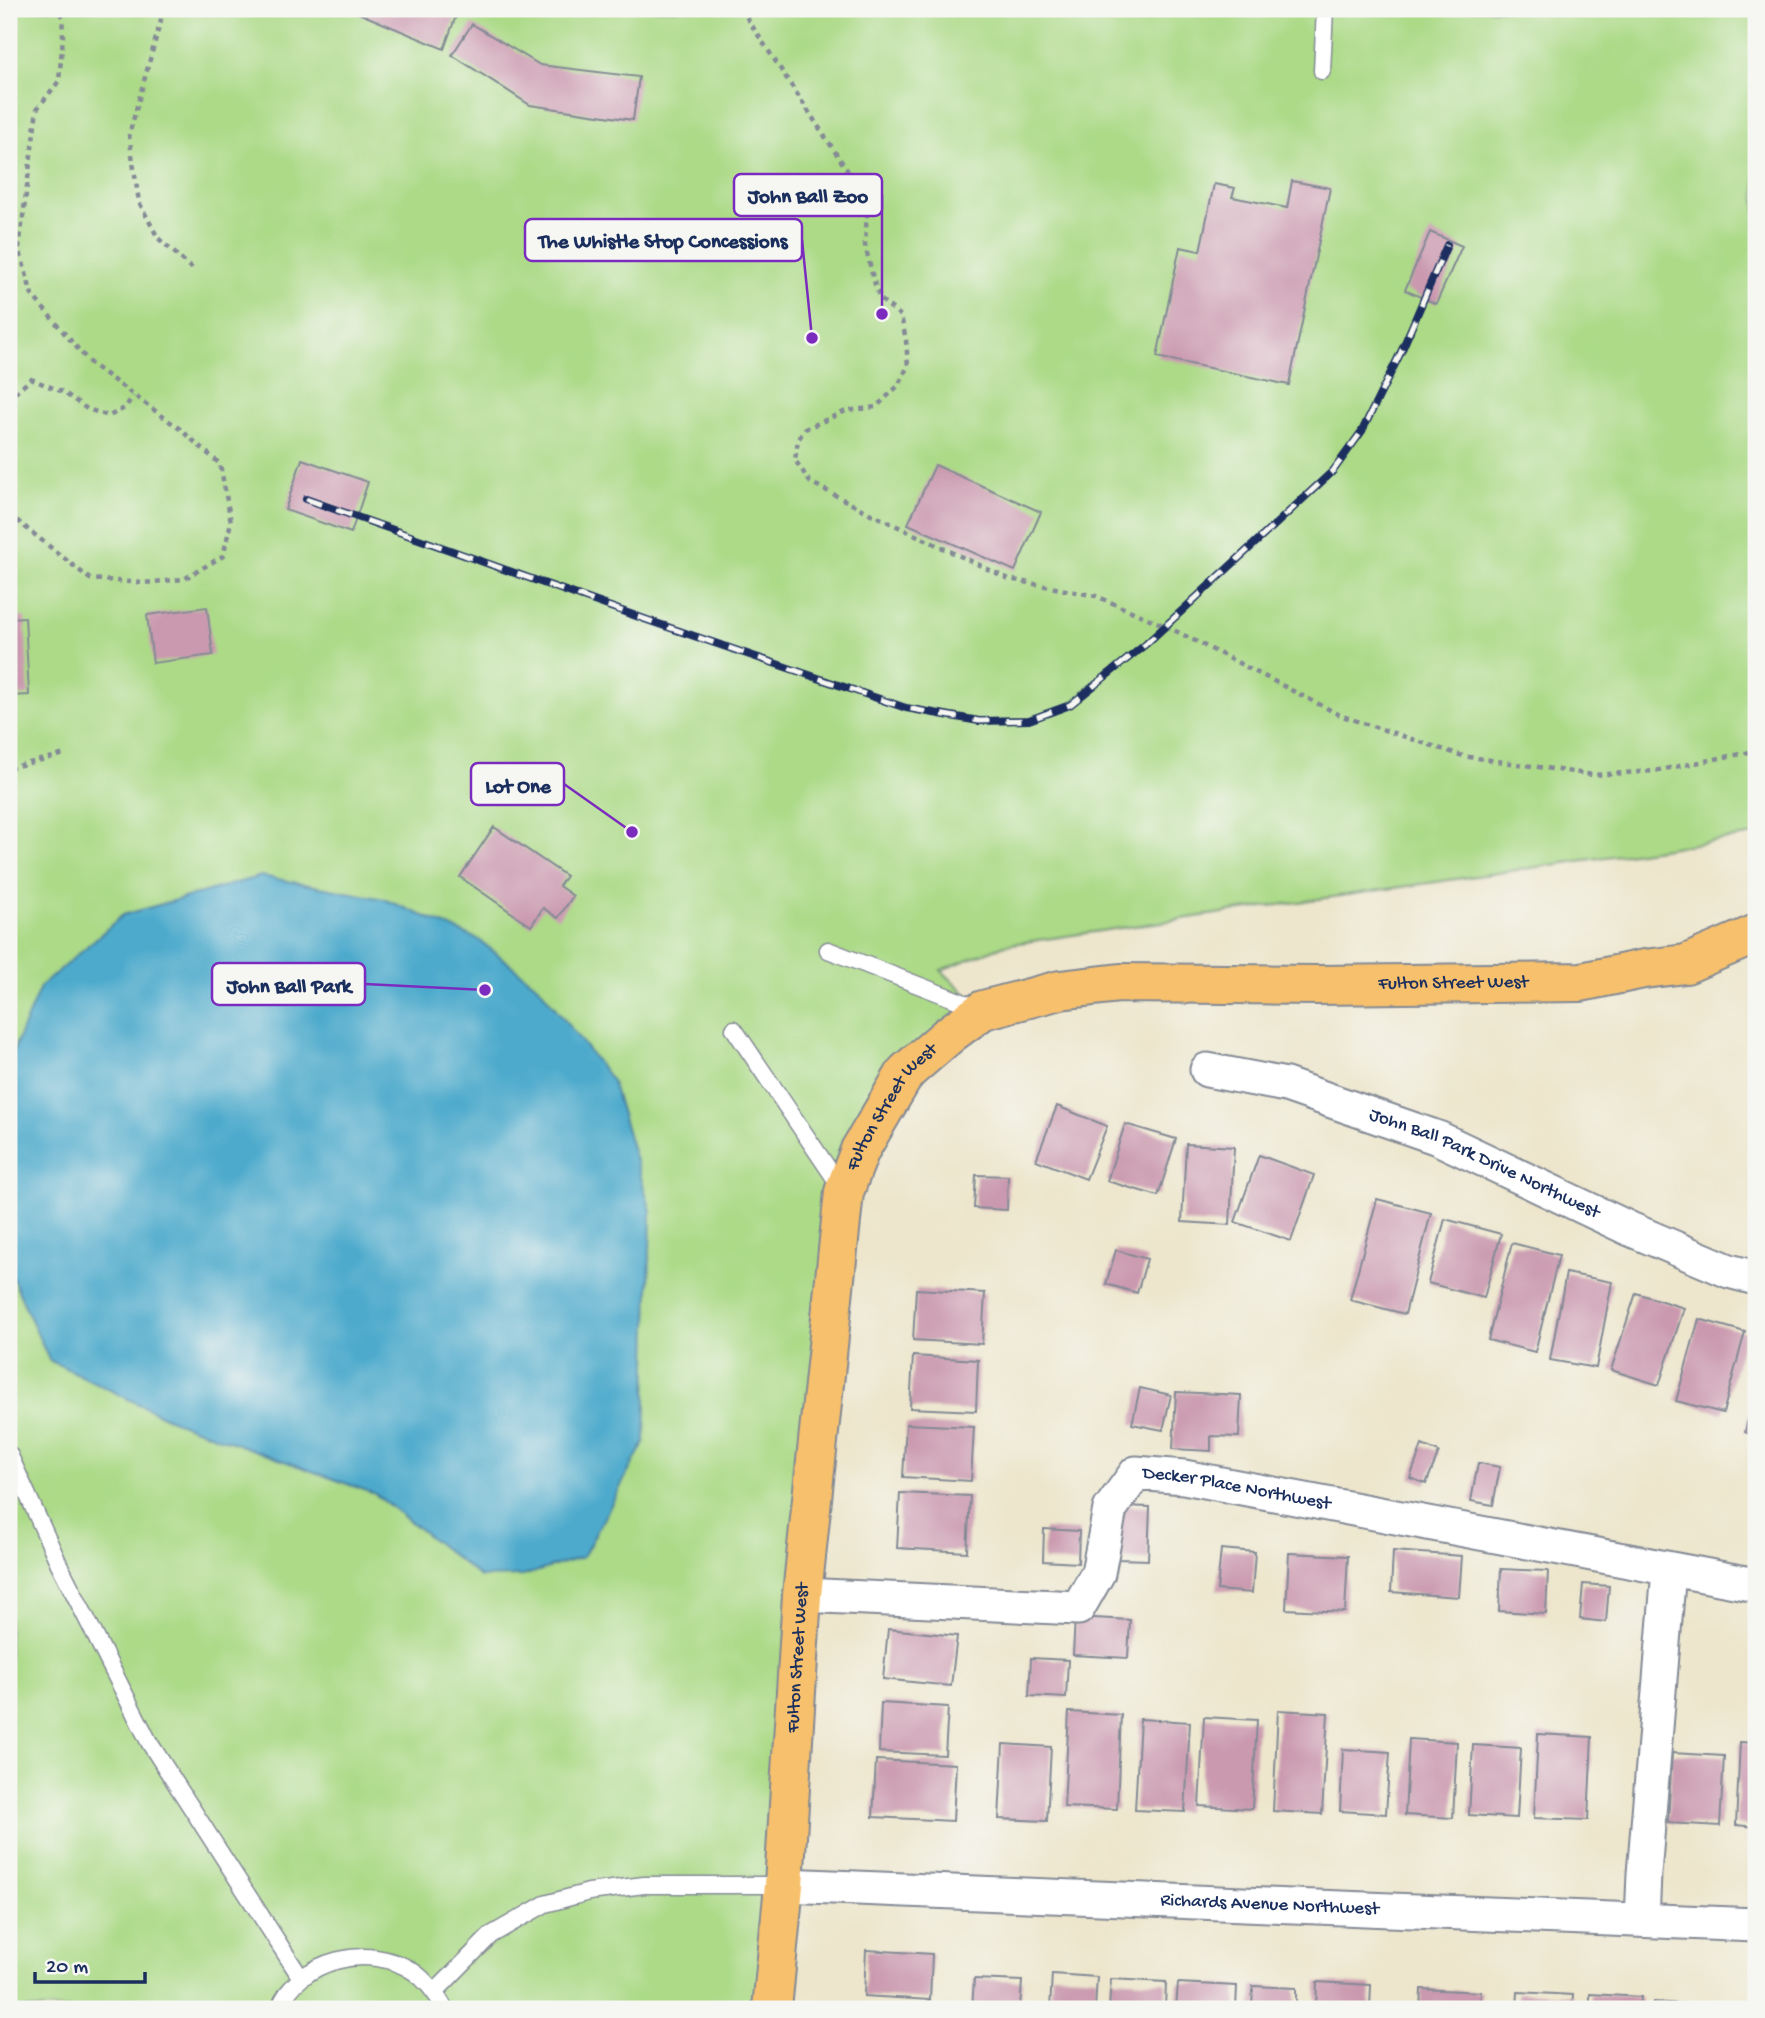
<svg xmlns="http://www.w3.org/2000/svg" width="1765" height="2018" font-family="'Gochi Hand',sans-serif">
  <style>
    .green { fill: #acda87; stroke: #648472; stroke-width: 2 }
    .water { fill: #4eaacc; stroke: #346c95; stroke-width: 2 }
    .building { fill: #ca99af }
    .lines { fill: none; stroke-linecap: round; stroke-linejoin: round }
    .service-casing { stroke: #848a95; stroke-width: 19 }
    .minor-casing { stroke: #848a95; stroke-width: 37 }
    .primary-casing { stroke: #848a95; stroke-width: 42 }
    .path { stroke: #848a95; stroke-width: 4.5; stroke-dasharray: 5 5; stroke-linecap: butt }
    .service { stroke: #fff; stroke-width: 16 }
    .minor { stroke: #fff; stroke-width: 33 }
    .primary { stroke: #f7c06c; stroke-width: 38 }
    .rail-casing { stroke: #1b2f5e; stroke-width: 8 }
    .rail { stroke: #f6f6f2; stroke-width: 5; stroke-dasharray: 16; stroke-linecap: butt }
    .labels { text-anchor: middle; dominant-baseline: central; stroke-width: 7; stroke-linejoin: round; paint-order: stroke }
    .street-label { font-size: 19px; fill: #1b2f5e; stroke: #f6f6f2 }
    .leader { fill: none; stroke: #7b2cbf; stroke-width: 2.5 }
    .callout-dot { fill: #7b2cbf; stroke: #f6f6f2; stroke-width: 2.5 }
    .callout { fill: #f6f6f2; stroke: #7b2cbf; stroke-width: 2.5 }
    .callout-label { font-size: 21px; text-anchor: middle; font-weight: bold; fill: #1b2f5e }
  </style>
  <rect width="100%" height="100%" fill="#f6f6f2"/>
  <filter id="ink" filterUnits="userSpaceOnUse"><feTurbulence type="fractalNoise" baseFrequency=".0143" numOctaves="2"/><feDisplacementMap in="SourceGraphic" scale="14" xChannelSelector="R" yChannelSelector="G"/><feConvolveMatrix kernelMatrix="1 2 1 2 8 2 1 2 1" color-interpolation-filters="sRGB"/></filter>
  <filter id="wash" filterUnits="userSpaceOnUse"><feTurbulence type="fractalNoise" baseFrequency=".00686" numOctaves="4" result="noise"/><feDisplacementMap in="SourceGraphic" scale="28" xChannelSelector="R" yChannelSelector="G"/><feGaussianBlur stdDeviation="1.57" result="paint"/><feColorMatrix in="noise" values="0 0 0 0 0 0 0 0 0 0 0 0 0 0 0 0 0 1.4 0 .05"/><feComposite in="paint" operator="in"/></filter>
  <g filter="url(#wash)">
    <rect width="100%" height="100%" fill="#ede6cc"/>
    <path class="green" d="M9 9H1756V835L1005 945 941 970 983 1010 860 1150 772 2009H9Z"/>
    <path class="water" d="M261 876 384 899 478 939 539 987 612 1081 651 1211 645 1441 583 1557 523 1576 480 1577 375 1494 171 1420 49 1360 9 1270V1061L40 987 123 915Z"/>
    <g id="blocks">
      <path class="building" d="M349 9H442L441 10 457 13 444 49Z
        M472 24 540 65 639 77 633 120 530 105 452 55Z
        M1292 181 1330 188 1289 385 1157 357 1180 247 1200 251 1214 184 1235 188 1232 197 1287 208Z
        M1430 232 1462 246 1436 304 1405 290Z
        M302 459 368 482 351 533 285 510Z
        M935 465 1041 512 1015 571 908 524Z
        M207 607 213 655 153 663 147 615Z
        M25 617 29 695 9 696V618Z
        M494 827 566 876 559 886 573 896 558 918 543 908 531 926 460 877Z
        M1057 1106 1107 1126 1086 1179 1036 1160Z
        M1125 1124 1176 1139 1158 1196 1107 1181Z
        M1186 1144 1234 1147 1230 1225 1182 1222Z
        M1259 1155 1314 1175 1291 1241 1235 1222Z
        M976 1175 1008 1176 1007 1210 974 1208Z
        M1377 1199 1431 1213 1405 1314 1350 1300Z
        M1445 1219 1501 1234 1484 1298 1428 1283Z
        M1512 1243 1559 1255 1535 1352 1488 1340Z
        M1116 1250 1147 1259 1137 1293 1106 1284Z
        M1566 1273 1612 1282 1596 1368 1550 1360Z
        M916 1289 985 1293 982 1344 913 1340Z
        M1636 1293 1684 1308 1659 1385 1611 1370Z
        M1699 1319 1745 1332 1723 1413 1676 1401Z
        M913 1356 978 1360 976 1411 910 1408Z
        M1140 1388 1171 1395 1163 1430 1132 1424Z
        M1755 1390H1756V1435L1745 1432Z
        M1176 1392 1241 1395 1239 1437 1211 1436V1451L1173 1449Z
        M906 1424 974 1427 971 1481 903 1477Z
        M1422 1445 1439 1452 1426 1484 1410 1478Z
        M1478 1463 1500 1467 1493 1505 1471 1501Z
        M900 1493 970 1496 967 1552 897 1548Z
        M1121 1506 1150 1507 1148 1560 1118 1559Z
        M1044 1529 1079 1531 1078 1563 1043 1561Z
        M1221 1549 1255 1552 1252 1593 1217 1590Z
        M1393 1551 1462 1556 1459 1597 1391 1592Z
        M1289 1553 1348 1556 1345 1612 1286 1609Z
        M1501 1569 1548 1571 1546 1614 1499 1611Z
        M1583 1584 1609 1586 1606 1622 1580 1619Z
        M1075 1617 1130 1620 1128 1658 1073 1655Z
        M888 1629 957 1636 951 1686 883 1679Z
        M1031 1658 1068 1660 1066 1698 1029 1696Z
        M881 1703 948 1707 945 1755 879 1752Z
        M1278 1710 1328 1713 1322 1814 1273 1811Z
        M1069 1712 1121 1715 1117 1809 1064 1807Z
        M1204 1717 1257 1720 1252 1809 1199 1806Z
        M1140 1719 1190 1722 1185 1812 1135 1810Z
        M1538 1734 1592 1737 1588 1820 1534 1818Z
        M1409 1739 1457 1742 1453 1818 1405 1815Z
        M1740 1742 1756 1743V1827L1736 1825Z
        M1003 1744 1051 1747 1047 1821 999 1819Z
        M1473 1745 1521 1748 1517 1818 1469 1815Z
        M1343 1749 1390 1752 1386 1814 1340 1811Z
        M1672 1753 1724 1756 1720 1826 1668 1823Z
        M876 1760 956 1764 953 1821 873 1817Z
        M866 1950 932 1954 930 2000 864 1996Z
        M1052 1974 1097 1977 1095 2009H1050Z
        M974 1979 1022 1981 1020 2009H972Z
        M1111 1979 1166 1982 1165 2009H1109Z
        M1317 1982 1371 1985 1370 2009H1316Z
        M1178 1983 1237 1986 1236 2009H1176Z
        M1253 1986 1296 1988V2009H1252Z
        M1421 1989 1481 1992 1480 2009H1420Z
        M1518 1992 1573 1995 1572 2009H1517Z
        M1590 1994 1641 1997 1640 2009H1590Z
        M1653 2002 1701 2005V2009H1652Z"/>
    </g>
  </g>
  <g filter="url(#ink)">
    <use href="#blocks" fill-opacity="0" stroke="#848a95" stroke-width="2"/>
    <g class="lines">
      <defs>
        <path id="service" d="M1322 71 1325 9
          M828 950 980 1009
          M734 1029 842 1189
          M9 1454 59 1564 149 1742 301 1978
          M435 1992 491 1935 545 1904 589 1892 644 1885H784
          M279 2009C298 1959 370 1942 414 1972 427 1981 437 1995 445 2009"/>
        <g id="minor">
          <path id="s1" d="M1207 1070 1286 1085 1438 1138 1630 1229 1729 1271 1756 1278"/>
          <path id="s2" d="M802 1595 1078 1608 1098 1573 1110 1509 1136 1473 1184 1477 1756 1585"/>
          <path id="s3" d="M784 1885 1756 1925"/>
          <path d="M1642 1920 1644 1874 1669 1570"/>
        </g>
        <g id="primary">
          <path id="s4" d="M772 2009 784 1885 802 1595 844 1192 860 1150 906 1072 950 1034 983 1010 1060 990 1120 983 1318 985 1581 982 1644 969 1686 964 1756 934"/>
        </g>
      </defs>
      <use href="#service" class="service-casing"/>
      <use href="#minor" class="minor-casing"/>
      <use href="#primary" class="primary-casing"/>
      <path class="path" d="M164 9 129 135 139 202 158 238 195 271
        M741 9 853 179 867 211 865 245 873 278 880 299 901 316 906 340 908 366 898 386 876 407 846 411 805 429 798 440 795 460 810 482 869 513 1009 579 1096 596 1166 626 1342 716 1463 756 1593 775 1654 771 1756 751
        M9 387 14 394 31 379 63 392 87 409 109 416 125 408 133 396
        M9 514 90 579 143 583 184 579 223 556 231 522 220 464 180 429 90 363 32 295 19 248 37 109 59 81 63 37 62 9
        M9 768 65 754"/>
      <use href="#service" class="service"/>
      <use href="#minor" class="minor"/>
      <use href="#primary" class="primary"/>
      <defs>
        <path id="rail" d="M306 499 653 622 906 708 979 721 1029 720 1070 705 1146 644 1333 471 1362 431 1401 352 1447 245"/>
      </defs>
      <use href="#rail" class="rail-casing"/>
      <use href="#rail" class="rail"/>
    </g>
  </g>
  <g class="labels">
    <g class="street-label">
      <text stroke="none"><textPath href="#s4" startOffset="1528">Fulton Street West</textPath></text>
      <text stroke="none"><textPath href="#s4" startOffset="919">Fulton Street West</textPath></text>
      <text stroke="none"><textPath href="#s1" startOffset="294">John Ball Park Drive Northwest</textPath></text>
      <text stroke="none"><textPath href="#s2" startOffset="528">Decker Place Northwest</textPath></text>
      <text stroke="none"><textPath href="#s4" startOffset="352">Fulton Street West</textPath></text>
      <text stroke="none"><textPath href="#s3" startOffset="486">Richards Avenue Northwest</textPath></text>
    </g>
  </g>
  <path class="leader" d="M882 314L882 195M812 338L802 240M632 832L564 784M485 990L365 984"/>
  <g class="callout-dot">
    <circle cx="882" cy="314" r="7"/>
    <circle cx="812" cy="338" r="7"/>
    <circle cx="632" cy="832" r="7"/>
    <circle cx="485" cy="990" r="7"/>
  </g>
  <g class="callout">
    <rect x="734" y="174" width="148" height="42" rx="7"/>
    <rect x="525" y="219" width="277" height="42" rx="7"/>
    <rect x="471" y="763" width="93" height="42" rx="7"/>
    <rect x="212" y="963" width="153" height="42" rx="7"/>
  </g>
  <g class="callout-label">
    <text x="808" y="202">John Ball Zoo</text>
    <text x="663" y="247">The Whistle Stop Concessions</text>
    <text x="518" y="792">Lot One</text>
    <text x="289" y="992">John Ball Park</text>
  </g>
  <rect width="1765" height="2018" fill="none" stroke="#f6f6f2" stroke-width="35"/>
  <path d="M35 1972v10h110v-10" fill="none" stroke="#1b2f5e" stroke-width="3.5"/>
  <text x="46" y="1972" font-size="21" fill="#1b2f5e" stroke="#f6f6f2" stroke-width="5" paint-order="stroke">20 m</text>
</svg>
